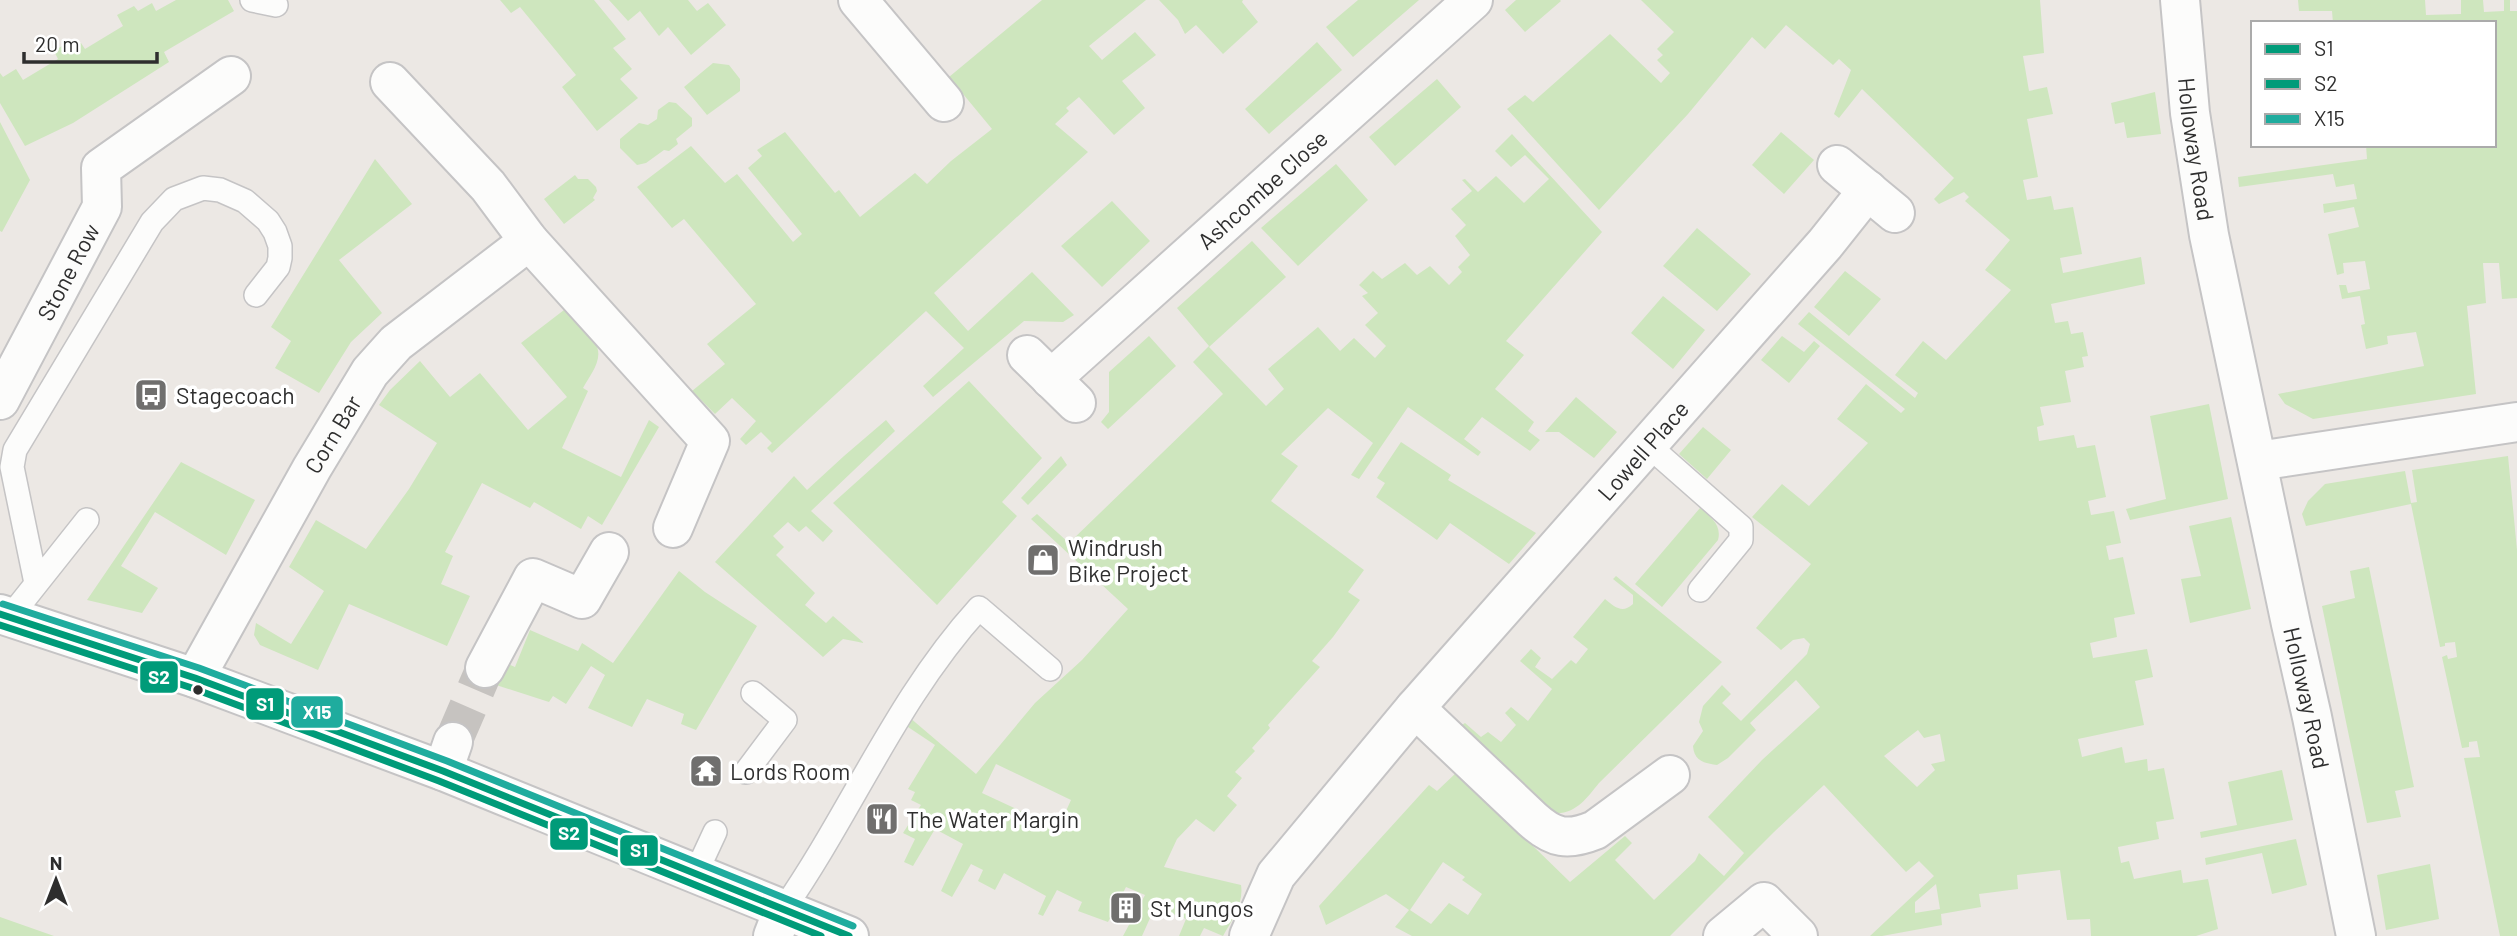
<svg xmlns="http://www.w3.org/2000/svg" width="2517" height="936" font-family="Barlow,sans-serif">
  <style>
    .green { fill: #cee6be; fill-rule: evenodd }
    .lines { fill: none; stroke-linecap: round; stroke-linejoin: round }
    .street-tunnel { stroke: #c6c3c0; stroke-width: 38; stroke-dasharray: 38 19; stroke-linecap: butt }
    .lane-casing { stroke: #c5c4c5; stroke-width: 26 }
    .street-casing { stroke: #c5c4c5; stroke-width: 42 }
    .secondary-casing { stroke: #c5c4c5; stroke-width: 42 }
    .lane { stroke: #fcfcfb; stroke-width: 23 }
    .street { stroke: #fcfcfb; stroke-width: 38 }
    .secondary { stroke: #fcfcfb; stroke-width: 38 }
    .bus-1-casing { stroke: #fff; stroke-width: 12 }
    .bus-2-casing { stroke: #fff; stroke-width: 12 }
    .bus-3-casing { stroke: #fff; stroke-width: 12 }
    .bus-1 { stroke: #009b79; stroke-width: 7 }
    .bus-2 { stroke: #009b79; stroke-width: 7 }
    .bus-3 { stroke: #1fac9e; stroke-width: 7 }
    .bus-dot { fill: #2e2e2e; stroke: #fff; stroke-width: 2.5 }
    .labels { text-anchor: middle; dominant-baseline: central; stroke-width: 7; stroke-linejoin: round; paint-order: stroke }
    .street-label { font-size: 23px; fill: #2e2e2e; stroke: #fff }
    .poi-label { font-size: 23px; fill: #2e2e2e; stroke: #fff; text-anchor: start }
    .line-badge { stroke: #fff; stroke-width: 2.5 }
    .badge-label { font-size: 19px; text-anchor: middle; font-weight: bold; fill: #fff }
  </style>
  <rect width="100%" height="100%" fill="#ece8e4"/>
  <path class="green" d="M176 0H228L234 11 164 52 169 62 73 123 25 146 0 103V73L3 77 16 69 23 80 58 59 54 51 65 44 69 50 81 43 85 49 123 26 117 15 134 6 138 11 152 3 156 11Z
    M500 0H594L626 39 613 48 632 69 620 79 638 98 597 131 562 87 576 75 520 7 511 13Z
    M609 0H688L697 11 708 3 726 25 691 55 668 27 659 36 640 11 628 21Z
    M1042 0H1146L1089 46 1102 60 1135 32 1156 55 1122 81 1145 108 1114 135 1079 97 1066 108 1069 111 1055 124 1088 152 934 293 968 331 1032 272 1074 315 1063 322 1024 321 933 397 923 386 964 348 926 311 772 453 767 448 772 443 761 432 746 445 740 439 756 421 732 398 715 414 692 391 725 364 707 344 756 304 684 219 672 228 637 187 691 146 725 183 737 174 793 242 802 234 748 168 762 156 757 150 785 132 835 193 839 190 860 217 915 173 927 184 951 161 992 129 949 77Z
    M1159 0H1243L1242 2 1258 22 1223 54 1196 25 1185 34 1178 20Z
    M1358 0H1419L1353 57 1326 27Z
    M1516 0H1560L1561 1 1525 32 1505 10Z
    M1641 0H2040L2044 53 2023 56 2029 91 2047 87 2053 114 2027 119 2038 177 2023 180 2027 200 2051 196 2054 210 2073 207 2082 254 2060 258 2063 273 2141 257 2145 284 2051 304 2055 323 2068 321 2071 334 2083 332 2088 356 2082 357 2084 367 2065 371 2071 402 2040 407 2044 425 2037 427 2039 441 2074 435 2077 448 2095 445 2106 497 2088 501 2091 515 2114 511 2121 543 2106 546 2109 560 2123 557 2135 614 2114 618 2117 637 2090 643 2093 658 2147 649 2153 677 2135 681 2144 725 2078 739 2082 757 2122 747 2125 763 2147 759 2148 771 2164 768 2174 819 2156 822 2159 839 2118 847 2121 863 2129 861 2134 879 2181 870 2183 883 2208 879 2218 929 2196 936H2091L2090 919 2067 920 2060 870 2017 875 2018 889 1979 894 1981 907 1941 914 1942 925 1882 936H1870L1934 876 1919 861 1906 872 1824 785 1774 832 1670 936H1412L1395 927 1409 910 1386 894 1326 925 1319 906 1429 785 1437 791 1457 772 1570 882 1625 836 1632 843 1615 860 1654 900 1695 861 1699 853 1724 876 1744 853 1708 817 1762 760 1820 707 1796 680 1750 723 1756 730 1728 758 1717 765C1704 763 1694 761 1693 746L1703 731 1699 722 1703 706 1722 685 1731 694 1722 703 1741 721 1807 654 1810 644 1804 638 1793 640 1781 650 1756 628 1811 564 1752 517 1782 484 1809 506 1868 443 1837 419 1866 384 1901 413 1905 409 1798 324 1809 312 1915 398 1918 393 1895 375 1923 341 1946 360 2011 290 1985 270 2010 240 1965 201 1969 197 1964 192 1939 204 1934 199 1954 178 1862 89 1839 118 1834 114 1851 70 1839 59 1833 65 1786 25 1765 49 1752 37 1688 114 1599 210 1507 109 1525 95 1533 102 1610 34 1661 83 1670 73 1657 60 1663 55 1657 49 1674 32ZM1918 730 1924 738 1940 734 1945 761 1931 764 1935 770 1917 787 1884 756ZM1443 862 1465 877 1462 880 1482 894 1468 915 1449 903 1431 924 1410 910ZM1936 884 1940 909 1915 913V902Z
    M2298 0H2425L2426 15 2461 14V0H2483L2484 12 2504 11V0H2510V11H2517V298L2502 299 2499 263H2483L2486 303 2467 306 2476 394 2313 419 2285 404 2278 394 2424 366 2416 332 2387 336 2388 344 2366 349 2361 325 2365 324 2360 296 2342 299 2339 285H2346L2348 293 2370 289 2365 261 2343 263 2344 273 2337 275 2328 234 2359 227 2354 207 2324 213 2323 204 2357 199 2354 184 2336 187 2333 174 2239 187 2238 177 2367 159 2366 145H2494V23H2333L2332 11H2299Z
    M1317 42 1342 70 1269 134 1245 109Z
    M713 63 729 65 740 79V91L707 115 684 87Z
    M1437 79 1461 107 1395 166 1369 137Z
    M2155 92 2161 134 2127 138 2124 122 2115 124 2111 103Z
    M669 102 676 103 692 118V126L676 139 678 144 669 151 664 150 646 163 637 165 620 148V139L639 123 648 125 657 119 658 110Z
    M0 122 30 180 2 232 0 231Z
    M1781 132 1814 160 1784 194 1752 165Z
    M1512 134 1602 232 1506 341 1524 355 1495 389 1534 422 1528 431 1540 440 1530 451 1482 417 1464 439 1481 452 1478 456 1408 407 1359 479 1351 475 1373 443 1328 408 1281 454 1298 466 1271 501 1364 570 1348 592 1360 600 1333 637 1312 661 1320 667 1268 725 1270 728 1252 748 1255 751 1235 772 1242 778 1227 796 1237 805 1214 832 1196 819 1177 839 1164 867 1241 885C1244 903 1232 920 1223 936L1204 928 1200 936H1179L1186 919 1155 907 1142 936H1123L1145 895 1126 887 1108 922 1078 911 1082 902 1057 890 1043 916 1038 914 1046 896 1004 873 995 890 978 881 983 870 971 864 952 897 941 891 963 844 935 829 913 866 904 862 915 839 903 833 921 805 911 800 915 792 908 789 935 745 908 727 909 717 976 774 1035 703 1082 660 1128 609 1031 519 1037 514 1069 543 1223 394 1193 362 1209 346 1177 308 1252 241 1286 277 1209 347 1266 406 1284 389 1268 369 1318 327 1340 351 1354 338 1375 358 1386 346 1365 325 1378 313 1362 296 1368 293 1359 285 1373 271 1382 279 1405 263 1417 275 1430 266 1449 285 1462 272 1458 267 1470 255 1455 236 1466 225 1451 209 1472 191 1462 180 1465 179 1478 192 1496 176 1524 203 1549 179 1525 155 1511 167 1495 151ZM996 764 1071 800 1061 822 1045 815 1042 821 982 793Z
    M375 159 412 204 339 260 382 313 351 342 319 393 275 368 291 341 271 327Z
    M1336 164 1368 200 1298 266 1261 228Z
    M575 175 578 179H588L596 187 597 191 593 198 595 200 564 224 544 199Z
    M1112 201 1150 241 1102 287 1061 246Z
    M1697 228 1751 274 1717 311 1663 266Z
    M1845 271 1881 299 1849 336 1814 307Z
    M1663 296 1705 330 1673 369 1631 333Z
    M564 310 595 343C605 358 590 375 583 388L588 391 562 448 621 477 649 420 659 427 602 525 588 516 581 529 534 502 530 508 482 483 445 552 453 556 441 584 470 596 447 646 349 604 318 670 260 645 254 635 256 623 291 644 324 591 289 567 316 520 366 549 409 489 437 443 379 405 390 390 420 361 450 397 480 373 528 430 567 397 521 343Z
    M1149 336 1176 366 1108 429 1101 422 1109 412V372Z
    M1782 336 1804 352 1814 341 1820 346 1789 383 1761 360Z
    M969 381 1042 458 1002 502 1017 516 937 605 833 503Z
    M1576 397 1617 432 1594 458 1559 432H1545Z
    M2209 404 2228 499 2130 520 2126 509 2166 499 2150 416Z
    M886 420 895 431 811 511 833 531 823 542 806 526 799 532 788 522 773 536 784 547 776 555 815 593 805 605 826 623 833 616 864 643 843 639 823 657 715 562 794 476 807 490 844 456Z
    M1703 427 1731 450 1707 479 1679 454Z
    M1401 442 1451 475 1448 480 1536 533 1509 564 1450 523 1437 540 1376 497 1385 483 1377 478Z
    M1061 456 1067 465 1028 505 1021 498Z
    M2508 456 2517 550V936H2500L2464 758 2480 757 2477 741 2469 742V747L2462 748 2442 657 2447 655 2448 659 2457 657 2455 642 2445 643V646L2440 647 2411 504 2306 526 2302 514 2308 501 2325 484 2405 471 2411 503 2417 502 2412 470Z
    M181 462 255 500 226 555 155 512 121 566 158 588 142 613 87 600Z
    M1700 508C1711 517 1722 525 1718 540L1662 607 1635 584Z
    M2231 517 2251 609 2190 623 2181 579 2201 576 2189 526Z
    M2369 567 2414 787 2395 791 2401 817 2367 823 2322 606 2355 598 2350 571Z
    M679 571 705 592 757 626 696 730 681 724 684 714 647 699 632 727 588 708 605 675 591 666 566 704 553 696 549 702 493 684 501 661 515 667 530 630 578 651 582 643 613 663Z
    M1616 576 1722 662 1599 783C1587 798 1575 815 1554 813L1462 725 1465 723 1481 737 1488 732 1501 742 1516 725 1505 713 1511 707 1528 721 1552 689 1520 661 1531 649 1541 658 1535 667 1552 679 1571 660 1576 664 1588 649 1573 637 1605 599C1615 607 1622 614 1633 604V595L1613 579Z
    M2282 770 2293 820 2201 838 2200 832 2237 825 2228 782Z
    M2296 839 2307 885 2272 894 2262 853 2206 865 2205 858Z
    M2430 864 2439 919 2386 930 2377 875Z
    M0 917 54 936H0Z"/>
  <g class="lines">
    <path class="street-tunnel" d="M453 742 485 668"/>
    <defs>
      <path id="lane" d="M252 0 276 5
        M1649 446 1741 527V540L1700 590
        M36 583 12 467 15 450 152 222 174 199 203 188 220 190 245 201 268 221 275 232 280 246V258L278 267 256 295
        M10 617 87 520
        M746 772 785 720 753 693
        M695 875 715 832
        M783 910C852 811 897 698 979 608L1050 669"/>
      <g id="street">
        <path d="M858 0 944 102"/>
        <path id="s1" d="M2180 0 2190 113 2209 235 2291 624 2312 717 2356 936"/>
        <path d="M390 82 488 186 529 241 710 441 673 528"/>
        <path d="M1837 165 1895 213"/>
        <path d="M1027 355 1076 403"/>
        <path id="s2" d="M1051 379 1473 0"/>
        <path id="s3" d="M0 400 102 207 101 168 231 76"/>
        <path d="M2258 461 2517 422"/>
        <path d="M485 668 533 578 582 599 609 552"/>
        <path id="s4" d="M195 678 312 468 370 372 396 343 529 241"/>
        <path d="M1415 708 1532 819C1554 839 1568 841 1595 830L1670 775"/>
        <path d="M443 771 453 742"/>
        <path d="M773 936 783 910"/>
        <path id="s5" d="M1249 936 1276 875 1415 708 1825 244 1868 190"/>
        <path d="M1723 936 1764 902 1798 936"/>
      </g>
      <path id="secondary" d="M0 614 195 678 443 771 849 936"/>
    </defs>
    <use href="#lane" class="lane-casing"/>
    <use href="#street" class="street-casing"/>
    <use href="#secondary" class="secondary-casing"/>
    <use href="#lane" class="lane"/>
    <use href="#street" class="street"/>
    <use href="#secondary" class="secondary"/>
    <defs>
      <path id="bus-1" d="M0 614 195 678 443 771 849 936"/>
      <path id="bus-2" d="M0 625 192 688 439 781 821 936"/>
      <path id="bus-3" d="M3 604 199 668 447 761 853 926"/>
    </defs>
    <use href="#bus-1" class="bus-1-casing"/>
    <use href="#bus-2" class="bus-2-casing"/>
    <use href="#bus-3" class="bus-3-casing"/>
    <use href="#bus-1" class="bus-1"/>
    <use href="#bus-2" class="bus-2"/>
    <use href="#bus-3" class="bus-3"/>
  </g>
  <defs>
    <symbol id="bus-square" viewBox="-11 -11 22 22"><rect x="-9" y="-9" width="18" height="18" rx="4" fill="#706f6e" stroke="#fff"/><path d="M-5-6H5V4H4V6H2V4H-2V6H-4V4H-5ZM-3.5-4V0h7V-4ZM-3.5 1.2v1.5H-2V1.2ZM2 1.2v1.5H3.5V1.2Z" fill="#fff"/></symbol>
    <symbol id="shop-square" viewBox="-11 -11 22 22"><rect x="-9" y="-9" width="18" height="18" rx="4" fill="#706f6e" stroke="#fff"/><path d="M-5-2.5h2.3a2.7 3.5 0 0 1 5.4 0H5L5.5 6h-11ZM-1.5-2.5h3a1.5 2.3 0 0 0-3 0Z" fill="#fff"/></symbol>
    <symbol id="temple-square" viewBox="-11 -11 22 22"><rect x="-9" y="-9" width="18" height="18" rx="4" fill="#706f6e" stroke="#fff"/><path d="M0-6L5-2H3V0L6.5 2.5H4V6H1.5V3h-3V6H-4V2.5H-6.5L-3 0V-2H-5Z" fill="#fff"/></symbol>
    <symbol id="restaurant-square" viewBox="-11 -11 22 22"><rect x="-9" y="-9" width="18" height="18" rx="4" fill="#706f6e" stroke="#fff"/><path d="M-5-6h1v4h1v-4h1v4h1v-4h1v5L-1.5 .5V6h-2V.5L-5-1ZM5-6V6H3V1.5H1.5Q1.5-4 5-6Z" fill="#fff"/></symbol>
    <symbol id="building-square" viewBox="-11 -11 22 22"><rect x="-9" y="-9" width="18" height="18" rx="4" fill="#706f6e" stroke="#fff"/><path d="M-4-6H4V6H1V3H-1V6H-4ZM-2.5-4.3h1.7v1.8h-1.7ZM.8-4.3h1.7v1.8H.8ZM-2.5-1h1.7V.8h-1.7ZM.8-1h1.7V.8H.8Z" fill="#fff"/></symbol>
  </defs>
  <g fill-rule="evenodd">
    <use href="#bus-square" x="132" y="376" width="38" height="38"/>
    <use href="#shop-square" x="1024" y="541" width="38" height="38"/>
    <use href="#temple-square" x="687" y="752" width="38" height="38"/>
    <use href="#restaurant-square" x="863" y="800" width="38" height="38"/>
    <use href="#building-square" x="1107" y="889" width="38" height="38"/>
  </g>
  <circle class="bus-dot" cx="198" cy="690" r="6"/>
  <g class="labels">
    <g class="street-label">
      <text stroke="none"><textPath href="#s1" startOffset="150">Holloway Road</textPath></text>
      <text stroke="none"><textPath href="#s2" startOffset="284">Ashcombe Close</textPath></text>
      <text stroke="none"><textPath href="#s3" startOffset="145">Stone Row</textPath></text>
      <text stroke="none"><textPath href="#s4" startOffset="280">Corn Bar</textPath></text>
      <text stroke="none"><textPath href="#s5" startOffset="628">Lowell Place</textPath></text>
      <text stroke="none"><textPath href="#s1" startOffset="710">Holloway Road</textPath></text>
    </g>
    <g class="poi-label">
      <text x="176" y="395">Stagecoach</text>
      <text x="1068" y="547">Windrush<tspan x="1068" dy="26">Bike Project</tspan></text>
      <text x="730" y="771">Lords Room</text>
      <text x="906" y="819">The Water Margin</text>
      <text x="1150" y="908">St Mungos</text>
    </g>
  </g>
  <g class="line-badge">
    <rect x="139" y="660" width="40" height="34" rx="7" fill="#009b79"/>
    <rect x="245" y="687" width="40" height="34" rx="7" fill="#009b79"/>
    <rect x="290" y="695" width="54" height="34" rx="7" fill="#1fac9e"/>
    <rect x="549" y="817" width="40" height="34" rx="7" fill="#009b79"/>
    <rect x="619" y="834" width="40" height="33" rx="7" fill="#009b79"/>
  </g>
  <g class="badge-label">
    <text x="159" y="684">S2</text>
    <text x="265" y="711">S1</text>
    <text x="317" y="719">X15</text>
    <text x="569" y="840">S2</text>
    <text x="639" y="857">S1</text>
  </g>
  <rect x="2251" y="21" width="245" height="126" fill="#ffffff" stroke="#ababab" stroke-width="2"/>
  <rect x="2265" y="44" width="35" height="10" fill="#009b79" stroke="#ababab" stroke-width="2"/>
  <text x="2314" y="56" font-size="21" fill="#2e2e2e">S1</text>
  <rect x="2265" y="79" width="35" height="10" fill="#009b79" stroke="#ababab" stroke-width="2"/>
  <text x="2314" y="91" font-size="21" fill="#2e2e2e">S2</text>
  <rect x="2265" y="114" width="35" height="10" fill="#1fac9e" stroke="#ababab" stroke-width="2"/>
  <text x="2314" y="126" font-size="21" fill="#2e2e2e">X15</text>
  <g transform="translate(56 880)" stroke="#ffffff" stroke-width="5" paint-order="stroke">
  <path d="M0-5L12 26L0 18L-12 26Z" fill="#2e2e2e"/>
  <text y="-10" font-size="19" font-weight="bold" text-anchor="middle" fill="#2e2e2e">N</text>
  </g>
  <path d="M24 52v10h133v-10" fill="none" stroke="#2e2e2e" stroke-width="3.5"/>
  <text x="35" y="52" font-size="21" fill="#2e2e2e" stroke="#ffffff" stroke-width="5" paint-order="stroke">20 m</text>
</svg>
